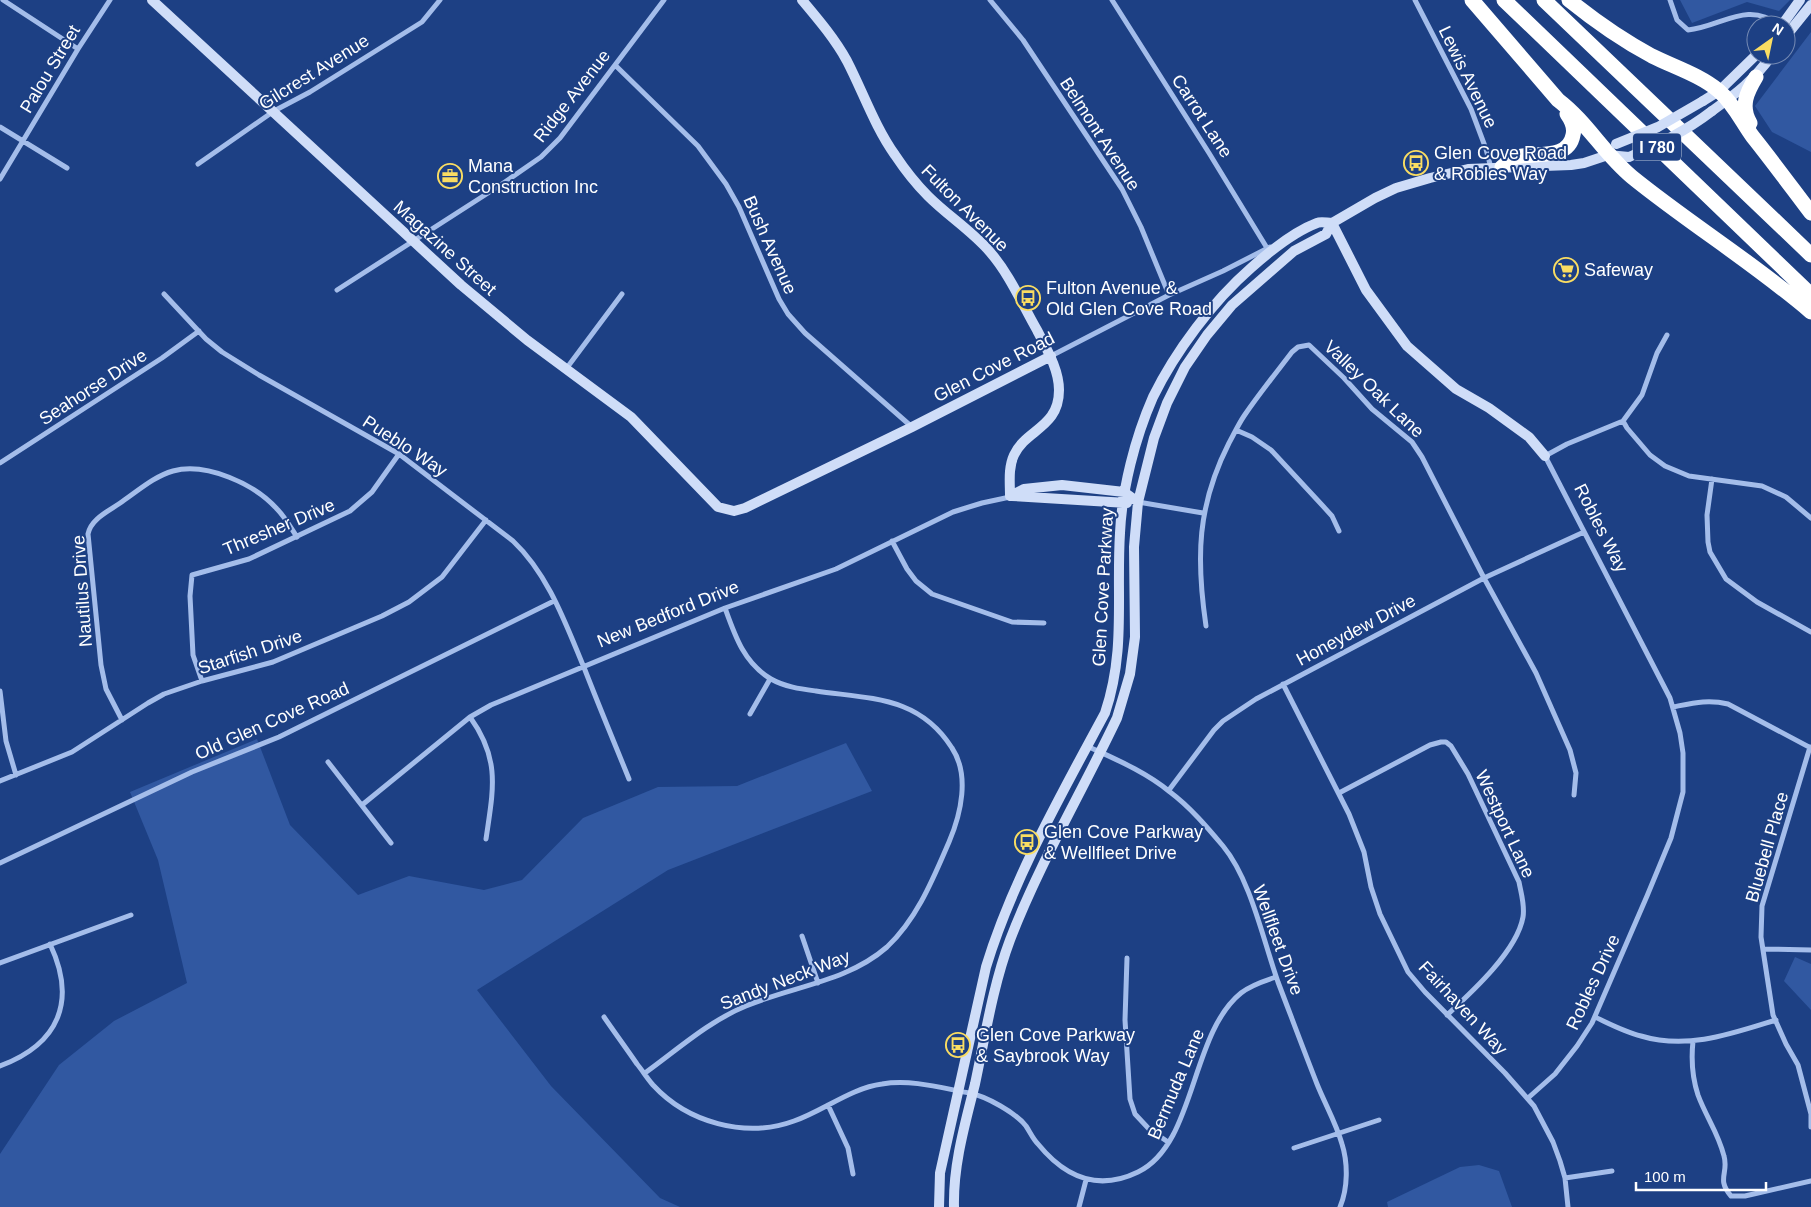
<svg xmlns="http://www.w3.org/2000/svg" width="1811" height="1207" font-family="Helvetica,sans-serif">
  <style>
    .green { fill: #3158a1 }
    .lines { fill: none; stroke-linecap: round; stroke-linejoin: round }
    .street { stroke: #a4bdea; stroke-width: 5 }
    .secondary { stroke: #cfddf8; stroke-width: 10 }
    .highway { stroke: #fff; stroke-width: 15 }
    .secondary-bridge { stroke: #cfddf8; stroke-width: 10 }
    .labels { text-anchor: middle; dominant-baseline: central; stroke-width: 4; stroke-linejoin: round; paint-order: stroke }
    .shield { fill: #1d4084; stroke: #bbc6da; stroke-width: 1 }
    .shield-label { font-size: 16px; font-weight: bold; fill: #fff }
    .street-label { font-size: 18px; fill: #fff; stroke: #1d4084 }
    .poi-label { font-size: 18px; fill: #fff; stroke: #1d4084; text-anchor: start }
  </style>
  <rect width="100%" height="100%" fill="#1d4084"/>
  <path class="green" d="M1680 0H1790L1779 11 1747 2 1692 23Z
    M1811 32V152L1772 132 1755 106Z
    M257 739 290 825 358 895 409 876 484 890 522 880 583 818 658 787 737 786 846 743 872 791 668 870 477 990 551 1086 660 1198 680 1207H0V1154L59 1065 114 1021 187 983 158 860 130 792Z
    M1795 957 1811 964V1010L1784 981Z
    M1479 1165 1499 1171 1512 1207H1388L1387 1202 1460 1167Z"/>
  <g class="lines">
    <path class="street" d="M3 0 78 49
      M990 0 1023 40 1122 189 1141 227 1169 295
      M1112 0 1209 153 1267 248
      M1415 0 1471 109 1486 149 1491 168
      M1670 0 1677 20 1688 30C1721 27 1747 0 1779 25
      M615 65 698 146 726 184 739 207 779 299 788 314 805 333 912 427
      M0 127 67 168
      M198 164 274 111 310 92 422 22 440 0
      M0 179 78 49 110 0
      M337 290 502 184 541 157 560 138 664 0
      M164 294 206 339 222 352 259 375 399 454 513 541C549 575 566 625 585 670 599 706 614 742 629 779
      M1051 356 1169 295 1223 271 1270 247
      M566 369 622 294
      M1623 421 1627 428 1650 455 1665 466 1689 476 1762 486 1786 497 1811 518
      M1236 430 1252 437 1271 450 1322 505 1332 516 1339 531
      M0 463 162 358 199 331
      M1712 479 1707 515 1708 542 1710 552 1726 579 1757 602 1811 632
      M1138 502 1203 513
      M892 541 907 569 916 581 932 594 1012 622 1044 623
      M1206 626C1196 558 1197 506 1229 443 1234 434 1238 425 1244 416 1259 394 1276 373 1292 352L1298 347 1309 345 1344 378 1372 409 1412 442 1422 457 1484 578 1536 673 1570 750 1576 773 1574 795
      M202 681 193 655 190 596 192 575 249 559 350 511 372 492 399 454
      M1283 684 1349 814 1364 852 1371 887 1380 914 1408 972 1425 992 1505 1073 1534 1106 1553 1142 1560 1161 1565 1178 1568 1207
      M0 691 6 741 16 775
      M1673 707C1693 703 1708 699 1728 704L1811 748
      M750 714 770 679
      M470 717C501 760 493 790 486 839
      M122 720 106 689 101 665 88 534C91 518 111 510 123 501 139 490 155 476 173 471 206 462 255 484 277 509 285 517 291 528 297 537
      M1087 746C1115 759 1146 772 1170 792 1190 807 1207 827 1223 846 1251 880 1263 940 1278 982 1291 1016 1304 1051 1317 1084 1325 1104 1336 1123 1342 1144 1348 1163 1348 1188 1340 1207
      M1810 747 1762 906 1761 937 1773 1015 1786 1044 1798 1065 1811 1114V1127
      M328 762 391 843
      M0 781 72 752 148 703 164 694 202 681 273 662 382 616 409 602 442 577 486 520
      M1169 790 1214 730 1223 721 1256 699 1484 578 1584 532
      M1339 793 1430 745 1441 742H1446L1451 746 1468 774 1519 882C1521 893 1525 905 1523 917 1517 951 1472 992 1447 1015
      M362 805 470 717 491 705 725 608 836 569 953 512 982 503 1010 497
      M0 863 192 772 279 737 554 601
      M802 936 818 983
      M1763 949 1811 950
      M1127 958 1125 1020 1130 1099 1135 1114 1149 1129 1168 1142
      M0 963 131 915
      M604 1017C615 1033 626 1048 637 1064 642 1070 647 1078 653 1085 687 1122 745 1139 794 1121 823 1111 851 1088 882 1084 911 1079 942 1088 969 1093 986 1096 1016 1113 1026 1126 1030 1132 1033 1139 1038 1144 1064 1176 1097 1192 1138 1172 1196 1144 1190 1034 1241 993 1251 985 1264 981 1276 977
      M1595 1017C1610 1024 1625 1032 1641 1036 1687 1050 1731 1034 1776 1020
      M1693 1041C1691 1060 1692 1077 1698 1095 1706 1117 1718 1132 1724 1156 1729 1173 1716 1179 1731 1196H1745L1811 1181
      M0 1066C59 1044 77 1001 50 944
      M645 1073C677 1050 709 1021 746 1006 793 986 847 982 887 947 917 919 933 879 949 842 961 814 970 775 952 748 919 696 871 699 816 691 801 689 785 687 771 679 744 663 735 636 725 608
      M1528 1098 1555 1074 1577 1046 1592 1023 1647 896 1671 838 1683 792V753L1680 733 1670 698 1545 456 1567 444 1623 421 1642 395 1657 353 1667 335
      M828 1105 848 1148 853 1174
      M1294 1148 1379 1120
      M1565 1178 1612 1171
      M1079 1207 1086 1180"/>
    <path class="secondary" d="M152 0 461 285 527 340 631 417 718 507 734 511 745 508 912 427 1051 356
      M802 0C818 19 835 39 847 61 863 92 875 127 895 155 905 170 916 184 928 196 948 216 972 231 990 252 1010 275 1022 304 1037 330 1046 348 1059 369 1059 390 1059 428 1026 429 1014 455 1008 468 1010 483 1010 496
      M1782 25 1800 0
      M1786 36 1811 5
      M1703 101 1719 91 1756 55
      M1712 111C1737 93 1754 80 1772 55
      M1332 223 1366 290 1407 346 1456 389 1489 408 1529 437 1545 456
      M1010 496 1024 489 1062 485 1124 492 1138 502
      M1012 496 1127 503
      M939 1207 940 1173 944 1155 986 967C1012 881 1062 793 1105 713 1126 651 1116 596 1120 533 1122 489 1135 438 1153 397 1175 352 1213 301 1251 268 1270 251 1293 232 1317 223 1321 221 1327 223 1332 223
      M954 1207C953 1165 965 1124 975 1084 985 1037 993 985 1010 940 1039 864 1082 792 1117 718L1130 674 1135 637 1134 547 1138 502 1154 438 1167 403 1185 367 1207 335 1232 305 1294 251 1326 234 1332 223 1375 198 1396 188 1430 178 1468 169 1571 165 1584 163 1608 155 1629 157"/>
    <path class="highway" d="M1472 0 1558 100C1587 122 1604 154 1632 177 1690 224 1754 263 1811 312
      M1504 0 1811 295
      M1544 0 1811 255
      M1569 0C1595 21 1622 40 1652 56 1674 67 1700 75 1719 91 1734 104 1742 122 1753 137 1773 162 1792 188 1811 213
      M1750 123C1740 106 1747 92 1756 77
      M1502 167C1505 165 1508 161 1511 159 1528 150 1568 163 1573 135 1575 127 1572 121 1567 114"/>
    <path class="secondary-bridge" d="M1616 144 1658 127 1703 101
      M1629 157C1659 144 1686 131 1712 111"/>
  </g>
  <defs>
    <symbol id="bus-ring" viewBox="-11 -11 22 22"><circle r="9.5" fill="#1d4084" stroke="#fadd62" stroke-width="1.5"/><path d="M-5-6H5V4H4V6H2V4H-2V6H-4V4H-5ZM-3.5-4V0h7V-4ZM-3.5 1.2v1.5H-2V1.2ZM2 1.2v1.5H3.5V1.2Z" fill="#fadd62"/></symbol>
    <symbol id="office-ring" viewBox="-11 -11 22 22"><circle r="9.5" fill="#1d4084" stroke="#fadd62" stroke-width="1.5"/><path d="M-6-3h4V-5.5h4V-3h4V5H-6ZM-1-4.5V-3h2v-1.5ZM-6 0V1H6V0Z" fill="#fadd62"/></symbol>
    <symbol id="supermarket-ring" viewBox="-11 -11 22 22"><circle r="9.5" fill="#1d4084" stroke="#fadd62" stroke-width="1.5"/><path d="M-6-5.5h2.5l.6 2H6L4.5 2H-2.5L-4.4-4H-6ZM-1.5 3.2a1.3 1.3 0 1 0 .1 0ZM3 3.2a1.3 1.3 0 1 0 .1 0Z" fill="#fadd62"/></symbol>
  </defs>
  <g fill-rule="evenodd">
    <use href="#bus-ring" x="1402" y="149" width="28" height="28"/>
    <use href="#office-ring" x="436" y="162" width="28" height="28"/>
    <use href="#supermarket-ring" x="1552" y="256" width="28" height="28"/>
    <use href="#bus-ring" x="1014" y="284" width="28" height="28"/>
    <use href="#bus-ring" x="1013" y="828" width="28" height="28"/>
    <use href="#bus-ring" x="944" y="1031" width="28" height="28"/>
  </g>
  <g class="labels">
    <rect class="shield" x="1633" y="133.5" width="48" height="27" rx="4"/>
    <g class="shield-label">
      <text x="1657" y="147">I 780</text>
    </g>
    <g class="street-label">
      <text transform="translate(50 69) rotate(-59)">Palou Street</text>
      <text transform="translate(314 72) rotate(-32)">Gilcrest Avenue</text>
      <text transform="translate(1468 77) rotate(64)">Lewis Avenue</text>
      <text transform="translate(572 96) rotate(-52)">Ridge Avenue</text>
      <text transform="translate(1202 116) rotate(57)">Carrot Lane</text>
      <text transform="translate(1100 134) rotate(57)">Belmont Avenue</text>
      <text transform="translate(965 208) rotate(45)">Fulton Avenue</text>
      <text transform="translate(770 245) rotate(66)">Bush Avenue</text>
      <text transform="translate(445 248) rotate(42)">Magazine Street</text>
      <text transform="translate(994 367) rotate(-27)">Glen Cove Road</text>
      <text transform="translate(93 387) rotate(-33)">Seahorse Drive</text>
      <text transform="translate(1374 389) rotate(44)">Valley Oak Lane</text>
      <text transform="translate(405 446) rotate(33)">Pueblo Way</text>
      <text transform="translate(279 527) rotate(-23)">Thresher Drive</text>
      <text transform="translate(1601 528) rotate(63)">Robles Way</text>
      <text transform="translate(1103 587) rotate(-87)">Glen Cove Parkway</text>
      <text transform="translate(82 591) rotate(-94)">Nautilus Drive</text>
      <text transform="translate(668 614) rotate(-22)">New Bedford Drive</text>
      <text transform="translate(1356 630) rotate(-28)">Honeydew Drive</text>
      <text transform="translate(250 652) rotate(-18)">Starfish Drive</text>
      <text transform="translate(272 721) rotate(-24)">Old Glen Cove Road</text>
      <text transform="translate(1505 824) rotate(65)">Westport Lane</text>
      <text transform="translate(1767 847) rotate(-74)">Bluebell Place</text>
      <text transform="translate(1278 940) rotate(70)">Wellfleet Drive</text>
      <text transform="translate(785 980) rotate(-21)">Sandy Neck Way</text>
      <text transform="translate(1593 982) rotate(-65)">Robles Drive</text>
      <text transform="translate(1463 1008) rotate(47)">Fairhaven Way</text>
      <text transform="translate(1176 1084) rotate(-67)">Bermuda Lane</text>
    </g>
    <g class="poi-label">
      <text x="1434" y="153">Glen Cove Road<tspan x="1434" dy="21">&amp; Robles Way</tspan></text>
      <text x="468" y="166">Mana<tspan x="468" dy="21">Construction Inc</tspan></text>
      <text x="1584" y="270">Safeway</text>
      <text x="1046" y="288">Fulton Avenue &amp;<tspan x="1046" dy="21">Old Glen Cove Road</tspan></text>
      <text x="1044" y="832">Glen Cove Parkway<tspan x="1044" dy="21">&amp; Wellfleet Drive</tspan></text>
      <text x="976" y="1035">Glen Cove Parkway<tspan x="976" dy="21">&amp; Saybrook Way</tspan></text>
    </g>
  </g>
  <g transform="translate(1771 40) rotate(33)"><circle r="24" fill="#1d4084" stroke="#778cb5"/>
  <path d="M0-4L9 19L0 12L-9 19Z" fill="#fadd62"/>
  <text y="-8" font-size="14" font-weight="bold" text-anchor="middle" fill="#ffffff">N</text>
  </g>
  <path d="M1636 1182v8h130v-8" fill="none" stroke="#ffffff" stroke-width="2.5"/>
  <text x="1644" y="1182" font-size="15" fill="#ffffff" stroke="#1d4084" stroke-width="4" paint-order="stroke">100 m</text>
</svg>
